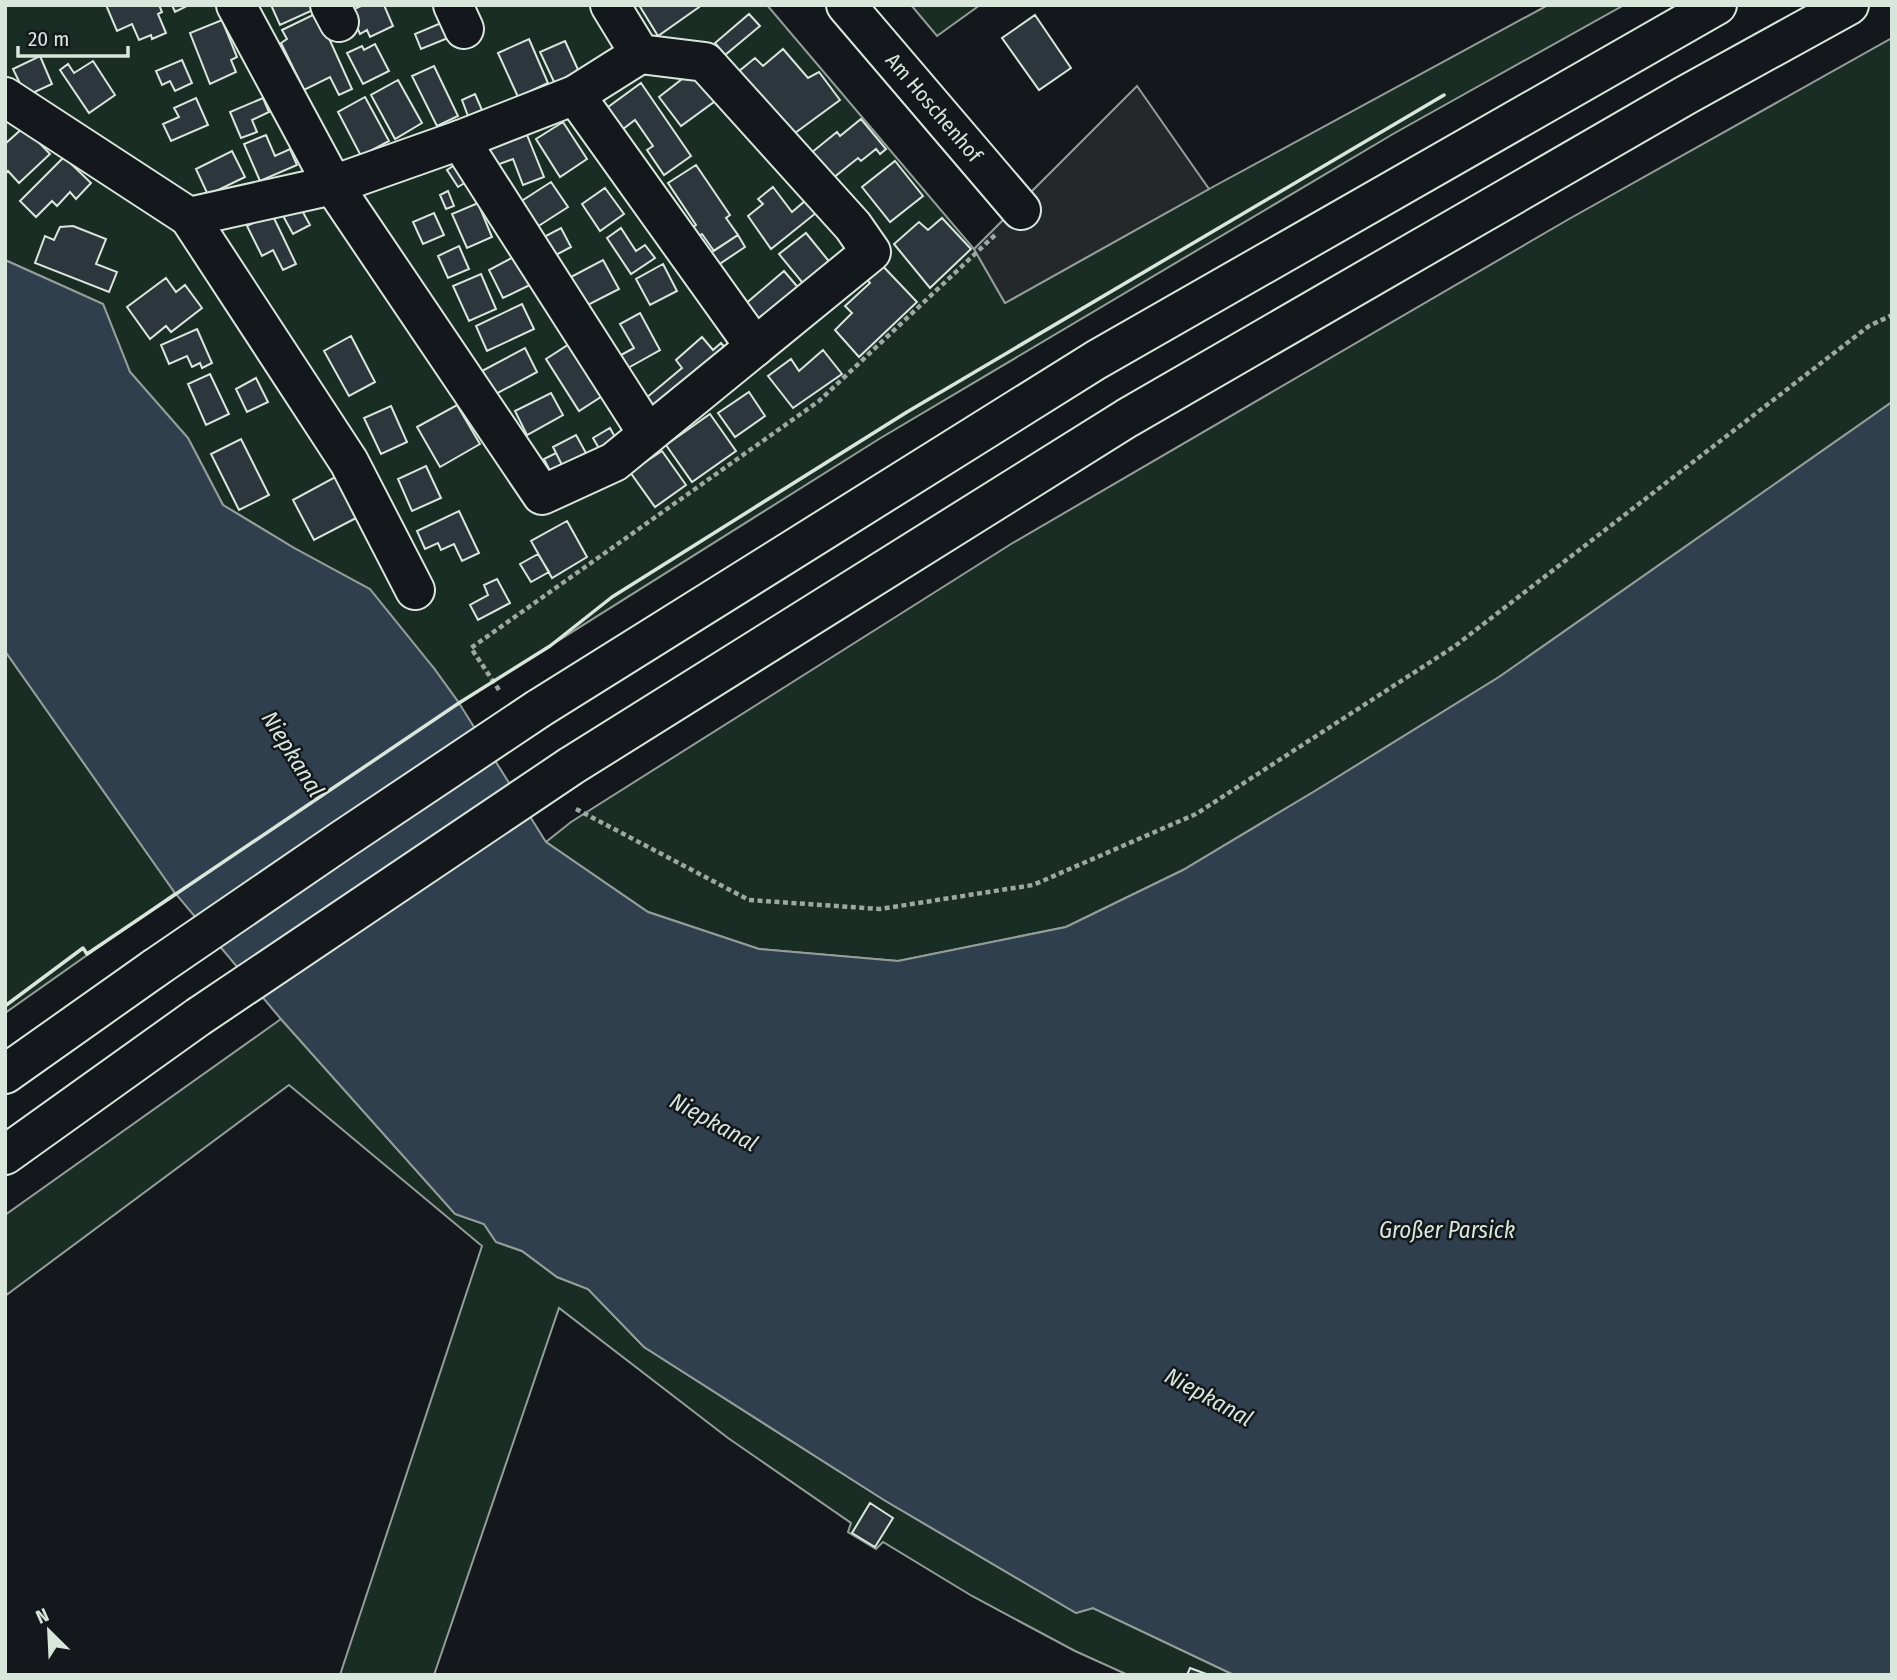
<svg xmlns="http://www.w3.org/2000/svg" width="1897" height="1680" font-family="'Fira Sans Condensed',sans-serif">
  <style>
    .green { fill: #1a2d24; stroke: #939e99; stroke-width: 2 }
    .parking { fill: #24282b; stroke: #939e99; stroke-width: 2 }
    .water { fill: #2f3f4d; stroke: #939e99; stroke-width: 2 }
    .building { fill: #2c363c; stroke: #d8e6dc; stroke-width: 2 }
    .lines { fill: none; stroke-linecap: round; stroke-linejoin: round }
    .minor-casing { stroke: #d8e6dc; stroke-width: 42 }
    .highway-casing { stroke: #d8e6dc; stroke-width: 42 }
    .path { stroke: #9da8a2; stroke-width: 4.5; stroke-dasharray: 5 3.5; stroke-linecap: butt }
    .minor { stroke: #14181c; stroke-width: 38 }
    .highway { stroke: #14181c; stroke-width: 38 }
    .highway-bridge-casing { stroke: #d8e6dc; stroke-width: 42; stroke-linecap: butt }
    .highway-bridge { stroke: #14181c; stroke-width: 38 }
    .wall { stroke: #d8e6dc; stroke-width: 3.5 }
    .labels { text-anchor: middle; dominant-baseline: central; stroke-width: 5; stroke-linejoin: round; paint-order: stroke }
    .street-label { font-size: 21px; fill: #d8e6dc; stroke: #14181c }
    .water-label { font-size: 23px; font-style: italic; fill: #d8e6dc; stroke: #14181c }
  </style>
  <rect width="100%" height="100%" fill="#14181c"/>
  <path class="green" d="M5 5H767L974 249 1005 303 1209 189 1548 5H1624L1393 134 879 439 459 703 433 667 294 548 223 505 188 438 130 372 103 304 5 260Z
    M911 5H980L937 36Z
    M1892 38V402L1499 677 1315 791 1183 870 1066 927 898 961 759 949 648 912 546 842 571 822 1011 544 1569 219Z
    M5 651 175 893 5 1013Z
    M281 1019 455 1214 484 1224 496 1242 522 1251 557 1277 588 1289 644 1347 884 1500 1076 1613 1093 1608 1234 1675H1128L1075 1651 972 1596 883 1542 876 1549 848 1532 851 1523 728 1438 559 1308 434 1675H340L482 1246 289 1085 5 1296V1215Z"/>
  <path class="parking" d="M1137 86 1209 189 1005 303 974 249Z"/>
  <path class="water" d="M5 260 103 304 130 372 188 438 223 505 294 548 370 589 433 667 459 703 546 842 648 912 759 949 898 961 1066 927 1183 870 1315 791 1499 677 1892 402V1675H1234L1093 1608 1076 1613 884 1500 644 1347 588 1289 557 1277 522 1251 496 1242 484 1224 455 1214 280 1018 175 893 5 651Z"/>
  <path class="building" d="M106 5H159L162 12 158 14 166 33 152 39 151 35 139 40 132 24 117 31Z
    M172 5H186L187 6 175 12Z
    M271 5H311L313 10 280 25Z
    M363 5H384L393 26 370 37 367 30 360 34 350 11Z
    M639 5H702L658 36Z
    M321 11 322 23 352 89 339 95 330 77 304 90 281 43 287 39 282 30Z
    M749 14 760 26 725 55 715 43Z
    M1035 15 1071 68 1039 90 1002 38Z
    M222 20 237 57 231 60 236 72 210 84 190 33Z
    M441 23 448 38 421 49 415 34Z
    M529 39 548 83 518 97 498 53Z
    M565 41 580 74 555 84 540 52Z
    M375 44 389 71 363 84 347 53 362 46 364 50Z
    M783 49 808 78 819 72 840 100 791 136 738 72 755 58 763 66Z
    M40 56 52 84 26 96 13 69Z
    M182 60 192 83 175 91 170 81 162 85 156 71Z
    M93 61 115 95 89 113 60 70 68 64 74 73Z
    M434 66 458 116 437 126 412 76Z
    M695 69 718 99 681 126 659 97Z
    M398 80 422 123 395 139 371 95Z
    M641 83 691 156 664 175 647 150 653 146 635 120 619 132 604 110Z
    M475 94 482 110 468 116 462 100Z
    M365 97 389 141 361 156 338 112Z
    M196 98 208 125 171 141 163 124 179 117 174 108Z
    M263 98 269 112 252 120 257 132 241 138 230 112Z
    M861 119 886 149 880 154 876 149 861 161 858 158 833 178 811 153 837 132 840 136Z
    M563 122 587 159 560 177 536 139Z
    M24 127 50 154 19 183 8 171 5 174V144Z
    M525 130 544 177 523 185 513 159 494 166 486 145Z
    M266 135 275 156 290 149 297 165 260 181 244 144Z
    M232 151 245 177 208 195 196 169Z
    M64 157 91 183 76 199 70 192 57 206 52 201 36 217 20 201Z
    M895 161 923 196 890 222 862 187Z
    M459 162 471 179 458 187 447 170Z
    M696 165 730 215 726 218 738 235 714 251 702 234 696 238 690 229 696 225 668 183Z
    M551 182 568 207 537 227 520 202Z
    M773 187 792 212 805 201 816 213 771 249 748 216 763 204 758 199Z
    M605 188 624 214 600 231 582 204Z
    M448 191 454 206 446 209 440 195Z
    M478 203 492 237 467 248 452 214Z
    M299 205 310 225 293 234 282 214Z
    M434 213 444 235 423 244 413 222Z
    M272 214 296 264 283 270 273 250 262 256 247 226Z
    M942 218 971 249 930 288 894 244 919 222 928 230Z
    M73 226 106 239 96 264 117 272 109 292 35 263 45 236 54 240 60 227Z
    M561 228 571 247 552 257 542 238Z
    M621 228 636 251 645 245 655 258 631 274 607 238Z
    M806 233 832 265 810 292 779 254Z
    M738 235 745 247 715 267 707 255Z
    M459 246 469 269 448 278 438 256Z
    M519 254 534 283 503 298 489 270Z
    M603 260 619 289 584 307 569 278Z
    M878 261 917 302 859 357 835 330 852 313 845 306 870 283 863 275Z
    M663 264 677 291 650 305 636 279Z
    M784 271 807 298 759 338 737 311Z
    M481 274 496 309 469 321 453 286Z
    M166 278 176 292 185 285 202 308 171 332 166 326 150 339 127 307Z
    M522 304 534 329 487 351 476 326Z
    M640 313 660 350 628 368 621 355 634 348 620 324Z
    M197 329 212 363 202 368 200 363 192 367 187 356 169 364 161 345Z
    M351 336 375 382 349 396 324 351Z
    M702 337 713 350 721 343 731 355 658 423 640 403 682 368 676 360Z
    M574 341 607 393 579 411 546 359Z
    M525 348 537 372 494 395 482 371Z
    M823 350 842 374 793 408 768 376 791 359 799 371Z
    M210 374 229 414 206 425 188 384Z
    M256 378 268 402 247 412 236 389Z
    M749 392 765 416 735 437 718 413Z
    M551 393 563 415 527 435 515 411Z
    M457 405 480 444 440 467 417 427Z
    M391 406 407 442 381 454 364 418Z
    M710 414 736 451 692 482 666 445Z
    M610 428 621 448 604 457 593 438Z
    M576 435 586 453 562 465 553 447Z
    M241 439 269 495 239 510 211 454Z
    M662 451 686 485 655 507 630 472Z
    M556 453 562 465 550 471 544 459Z
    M426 466 441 498 412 511 398 479Z
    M337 476 358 517 314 540 293 500Z
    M459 511 479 553 462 561 454 544 441 550 438 543 425 549 417 531Z
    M567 521 587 557 552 578 531 541Z
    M538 554 549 572 531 582 520 564Z
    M497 579 510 603 478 620 470 605 488 595 484 585Z
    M870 1503 893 1518 875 1547 852 1533Z
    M1190 1668 1209 1675H1187Z"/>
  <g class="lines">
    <defs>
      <g id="minor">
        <path d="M236 5 333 185 542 495 614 462 871 252 853 226 705 62 640 54 610 5"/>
        <path d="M330 5 339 22"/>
        <path d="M453 5 464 29"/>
        <path id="s1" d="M846 5 1021 210"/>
        <path d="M575 95 755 347"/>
        <path d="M5 97 189 217"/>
        <path d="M460 140 648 434"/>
        <path d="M415 590 349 462 189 217 333 185 460 140 575 95 640 54"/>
      </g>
      <path id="highway" d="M538 709 1096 360 1717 5
        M571 766 1127 418 1686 95 1849 5
        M5 1074 155 968
        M5 1155 198 1017"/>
    </defs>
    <use href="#minor" class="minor-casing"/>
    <use href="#highway" class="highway-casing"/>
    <path class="path" d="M499 690 471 648 819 401 995 235
      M576 809 749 900 880 909 1033 885 1196 814 1455 646 1869 326 1892 315"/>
    <use href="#minor" class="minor"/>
    <use href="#highway" class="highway"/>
    <defs>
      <path id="highway-bridge" d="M155 968 342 840 538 709
        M198 1017 571 766"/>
    </defs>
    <use href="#highway-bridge" class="highway-bridge-casing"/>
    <use href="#highway-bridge" class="highway-bridge"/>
    <path class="wall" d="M5 1006 83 948 87 954 459 703 550 646 612 597 907 412 1444 95"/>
  </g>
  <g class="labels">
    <g class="street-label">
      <text stroke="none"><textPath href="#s1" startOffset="135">Am Hoschenhof</textPath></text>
    </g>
    <g class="water-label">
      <text transform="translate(293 754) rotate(58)">Niepkanal</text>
      <text transform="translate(714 1122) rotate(29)">Niepkanal</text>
      <text x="1447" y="1230">Großer Parsick</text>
      <text transform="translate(1209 1397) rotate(29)">Niepkanal</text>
    </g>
  </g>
  <rect width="1897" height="1680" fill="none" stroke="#d8e6dc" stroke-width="14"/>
  <g transform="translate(49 1631) rotate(336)" stroke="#14181c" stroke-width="5" paint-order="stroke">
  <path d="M0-5L12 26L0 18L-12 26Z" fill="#d8e6dc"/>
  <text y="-10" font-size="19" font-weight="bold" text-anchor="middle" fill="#d8e6dc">N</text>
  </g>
  <path d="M18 46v10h110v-10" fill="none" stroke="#d8e6dc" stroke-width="3.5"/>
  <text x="28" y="46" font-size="21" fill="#d8e6dc" stroke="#14181c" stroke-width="5" paint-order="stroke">20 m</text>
</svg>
